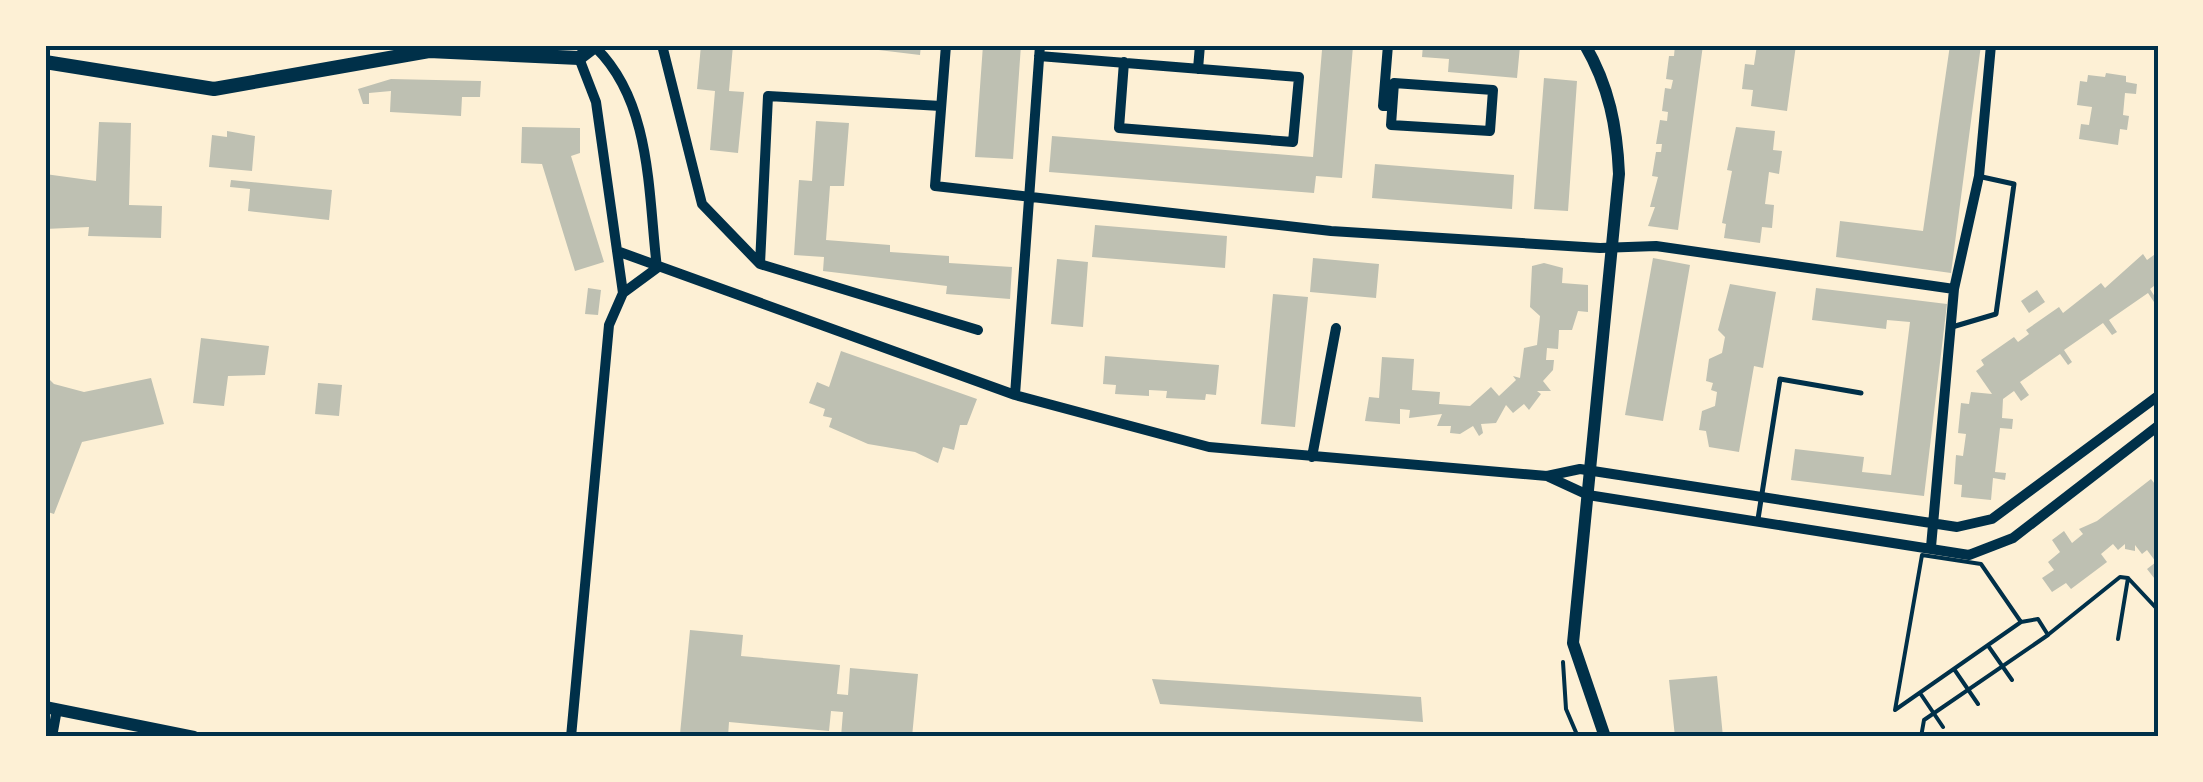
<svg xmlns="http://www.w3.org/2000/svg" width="2203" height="782" font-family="'Golos Text',sans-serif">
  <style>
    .building { fill: #bec0b2 }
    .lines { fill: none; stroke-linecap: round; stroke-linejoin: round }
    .path { stroke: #003049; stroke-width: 4 }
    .service { stroke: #003049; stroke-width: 5 }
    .minor { stroke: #003049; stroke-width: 10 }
    .tertiary { stroke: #003049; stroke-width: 12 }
    .secondary { stroke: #003049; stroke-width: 14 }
    .neatline { fill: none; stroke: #003049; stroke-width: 4 }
  </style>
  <rect width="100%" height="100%" fill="#fdf0d5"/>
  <path class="building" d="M701 45H733L729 91 744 92 738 153 710 150 715 91 697 89Z
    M837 45H921L920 55Z
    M983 45H1021L1013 159 975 157Z
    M1300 45 1353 46 1342 178 1316 176 1314 193 1049 172 1052 136 1313 157 1322 50Z
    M1423 45 1520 46 1517 78 1448 72 1449 59 1422 57Z
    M1675 45H1703L1678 230 1648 226 1655 207H1650L1658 177 1652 176 1656 152H1661L1662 144H1656L1660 120 1667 121 1668 112 1662 111 1665 88 1671 89 1673 80 1666 79 1669 56H1674Z
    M1757 45H1796L1787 111 1751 106 1753 90 1742 89 1745 64 1754 65Z
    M1950 45H1981L1951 273 1836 257 1840 221 1923 231Z
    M2106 73 2126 76V82L2137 84 2136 94 2125 93 2123 115 2129 116 2127 130 2120 129 2118 145 2079 139 2081 124 2089 125 2092 107 2077 105 2080 81 2087 82 2088 75 2105 77Z
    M1544 78 1577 81 1568 211 1534 209Z
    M391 79 481 81 480 97H462L461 116 390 112 391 91 369 93V104H363L358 89Z
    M816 121 849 123 844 186H830L826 240 890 245V252L949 256V263L1012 267 1010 299 946 294 947 286 823 271 824 257 794 255 799 180 812 181Z
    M99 122 131 123 129 205 162 206 161 238 88 236 89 227 45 229V174L96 181Z
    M522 127 580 128V153L571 156 604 262 575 271 542 164 521 163Z
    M1736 127 1775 131 1773 150 1782 151 1779 174 1769 172 1765 204 1774 205 1772 228 1762 227 1760 243 1724 238 1726 224 1722 223 1732 171 1727 170Z
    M227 131 255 136 252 171 209 167 212 135 227 137Z
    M1375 164 1514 175 1512 209 1372 198Z
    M231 180 332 190 329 220 248 211 250 189 230 187Z
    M1095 225 1227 236 1225 268 1092 257Z
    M2158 252V283L2150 289 2157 300 2154 302 2148 293 2109 320 2117 332 2112 335 2103 323 2064 350 2072 362 2068 365 2060 354 2020 382 2029 395 2021 401 2014 391 2003 399 2002 418 2013 419 2012 429 2000 428 1995 472 2006 473 2005 480 1993 478 1991 500 1961 497 1962 485 1954 484 1956 455 1963 456 1966 434 1958 433 1961 403 1969 404 1971 392 1992 394 1976 371 1984 365 1981 360 2014 337 2018 342 2029 334 2026 330 2059 307 2063 313 2101 283 2105 288 2143 254 2147 260Z
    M1313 258 1379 264 1376 298 1310 292Z
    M1653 258 1690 265 1663 421 1625 415Z
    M1057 259 1088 262 1083 327 1051 324Z
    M1544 263 1563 268 1562 283 1588 285V312L1578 311 1572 330H1559L1558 349 1547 348 1546 360H1554L1553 370 1543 381 1551 391H1537L1541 394 1529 410 1524 404 1513 413 1506 405 1496 423 1481 424 1483 433 1479 436 1473 426 1460 434 1450 433 1451 426H1437L1442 414 1409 418 1410 410 1400 409V424L1365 421 1369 397 1379 398 1382 357 1414 359 1412 390 1440 392 1439 404 1470 406 1491 387 1499 396 1516 380 1513 376 1520 378 1524 348 1537 345 1540 316 1530 307 1532 266Z
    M1730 284 1776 292 1763 368 1754 366 1739 452 1709 447 1706 431 1699 430 1702 411 1715 406 1717 392 1711 390 1713 383 1706 381 1709 359 1722 353 1725 337 1718 330Z
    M588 288 601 290 598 315 585 314Z
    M1816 288 1947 304 1924 496 1791 480 1795 449 1864 457 1862 472 1891 475 1910 322 1887 320 1886 329 1812 320Z
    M2037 290 2045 302 2029 313 2021 301Z
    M1273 294 1308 297 1295 427 1261 424Z
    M201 338 269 346 265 375 228 376 224 406 193 403Z
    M841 351 977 399 967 425H960L954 450 943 447 938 463 915 452 868 444 829 427 832 418 823 416 825 409 809 403 817 382 829 387Z
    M1105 356 1219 365 1216 395 1206 394 1205 400 1166 398 1167 391 1149 390V396L1115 394 1116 385 1103 384Z
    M45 375 54 384 84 392 151 378 164 424 82 442 54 514 45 511Z
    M318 383 342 385 339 416 315 414Z
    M2151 479 2158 488V583L2147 569 2156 562 2147 550 2142 554 2135 545V551L2125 549V544L2118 550 2113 544 2101 554 2107 562 2071 589 2066 583 2052 592 2042 578 2054 570 2048 562 2060 552 2052 540 2064 531 2072 543 2083 534 2079 529 2097 521Z
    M690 630 743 635 741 656 840 665 837 694 848 695 850 668 918 674 912 737H841L843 712 831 711 829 731 729 722 728 737 680 734Z
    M1717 676 1723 737H1675L1669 680Z
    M1152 679 1421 697 1423 722 1160 704Z"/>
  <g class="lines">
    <path class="path" d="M1922 555 1981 564 2021 622 1895 710Z
      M2128 578 2158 610
      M2049 634 2120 577 2128 578 2118 639
      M1989 647 2012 680
      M1563 662 1566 709 1578 737
      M1954 669 1978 704
      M1920 693 1943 727
      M1921 737 1924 720 2048 635 2038 619 2021 622"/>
    <path class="service" d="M1952 327 1996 314 2014 184 1982 177
      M1758 519 1780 379 1861 393"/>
    <path class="minor" d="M662 45 702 204 760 264 978 330
      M946 45 935 186 1331 231 1600 248 1656 246 1954 289
      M1388 45 1383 106H1392
      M596 48C652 103 648 194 657 268
      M1039 56 1299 77 1293 142 1119 128 1124 62
      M1198 69 1200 45
      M1394 83 1493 90 1490 131 1391 125Z
      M617 251 1015 395 1209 447 1547 476 1580 469 1957 527 1992 519 2158 396
      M760 264 768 96 941 106
      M623 293 657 268
      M1015 395 1040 45
      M1312 457 1336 328
      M1549 477 1588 495 1969 555 2013 538 2158 426
      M1931 547 1954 289 1979 176 1991 45
      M52 737 57 709
      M571 737 609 325 623 293 596 102 579 58"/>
    <path class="tertiary" d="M1585 45C1609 86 1617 127 1619 174L1573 643 1605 737
      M45 707 194 737"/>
    <path class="secondary" d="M45 62 214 89 429 51 579 58 596 45"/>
  </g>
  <rect width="2203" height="782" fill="none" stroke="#fdf0d5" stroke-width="95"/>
  <rect x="48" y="48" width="2108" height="686" class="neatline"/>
</svg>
